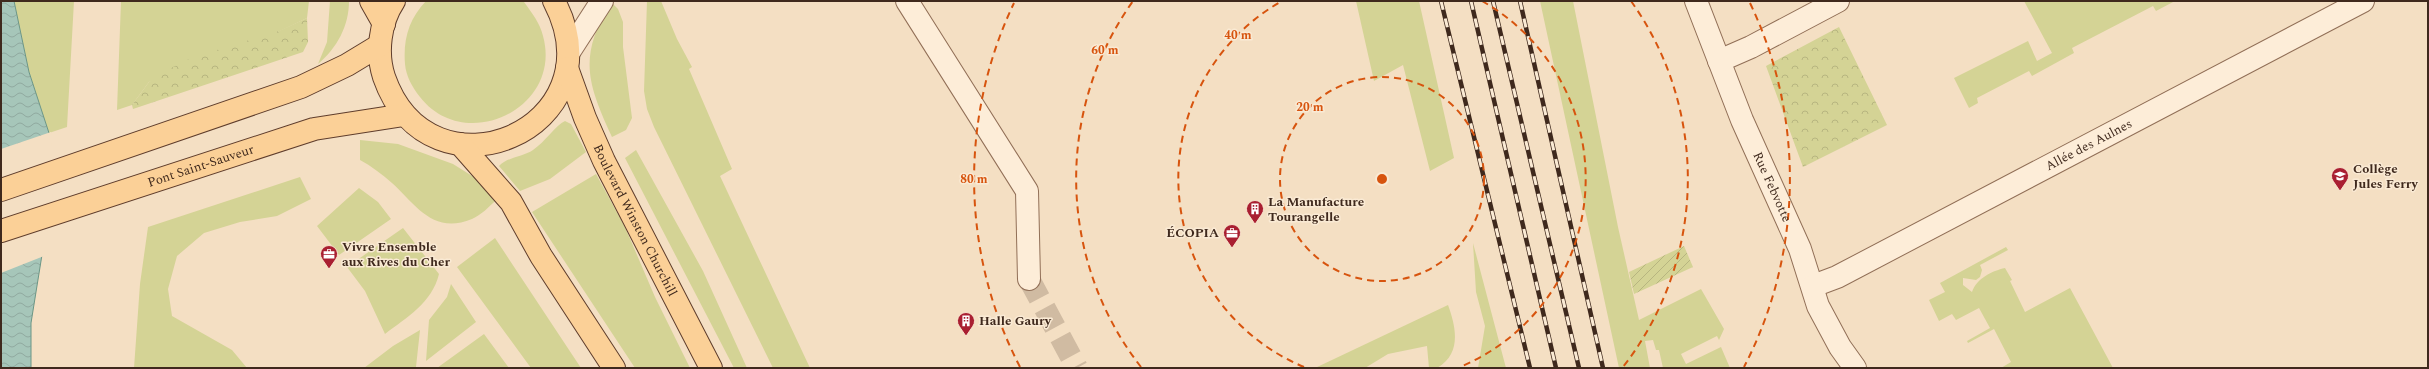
<svg xmlns="http://www.w3.org/2000/svg" width="2429" height="369" font-family="Spectral,serif">
  <style>
    .grass { fill: #d4d395 }
    .forest { fill: url(#forest-crowns) }
    .garden { fill: url(#garden-furrows) }
    .water { fill: url(#water-waves); stroke: #6b9686 }
    .pier { fill: #f4dfc3 }
    .lines { fill: none; stroke-linecap: round; stroke-linejoin: round }
    .minor-tunnel { stroke: #d0bba2; stroke-width: 22; stroke-dasharray: 22 11; stroke-linecap: butt }
    .minor-casing { stroke: #916f57; stroke-width: 24 }
    .major-casing { stroke: #5f3d2c; stroke-width: 24 }
    .minor { stroke: #fdedd8; stroke-width: 22 }
    .major { stroke: #fbd097; stroke-width: 22 }
    .rail-casing { stroke: #3f291d; stroke-width: 4.5 }
    .rail { stroke: #faead4; stroke-width: 3; stroke-dasharray: 9; stroke-linecap: butt }
    .ring { fill: none; stroke: #d7540e; stroke-width: 2; stroke-dasharray: 7 5 }
    .labels { text-anchor: middle; dominant-baseline: central; stroke-width: 3; stroke-linejoin: round; paint-order: stroke }
    .street-label { font-size: 13px; fill: #3f291d; stroke: #faead4 }
    .poi-label { font-size: 13px; font-weight: bold; fill: #3f291d; stroke: #faead4; text-anchor: start }
    .centre { fill: #d7540e; stroke: #faead4; stroke-width: 2 }
    .ring-label { font-size: 12px; text-anchor: middle; font-weight: bold; fill: #d7540e; stroke: #faead4; stroke-width: 3; stroke-linejoin: round; paint-order: stroke }
  </style>
  <defs>
    <pattern id="forest-crowns" width="20" height="18" patternUnits="userSpaceOnUse"><rect width="20" height="18" fill="#d4d395"/><path d="M2 6a3 3 0 1 1 6 0M12 15a3 3 0 1 1 6 0" fill="none" stroke="#b7b580"/></pattern>
    <pattern id="garden-furrows" width="10" height="10" patternUnits="userSpaceOnUse"><rect width="10" height="10" fill="#d4d395"/><path d="M-1 1l2-2M0 10L10 0M9 11l2-2" fill="none" stroke="#b7b580"/></pattern>
    <pattern id="water-waves" width="16" height="10" patternUnits="userSpaceOnUse"><rect width="16" height="10" fill="#a6c6b9"/><path d="M0 5q4-4 8 0t8 0" fill="none" stroke="#90aa9f"/></pattern>
  </defs>
  <rect width="100%" height="100%" fill="#f4dfc3"/>
  <path class="grass" d="M14 1H74L67 127 49 133 29 72Z
    M121 1H309L307 18 280 31 149 82 132 105 117 110Z
    M330 1H349C349 26 337 48 318 64L327 42Z
    M426 1 524 2C532 13 540 23 543 36 563 108 465 155 420 97 412 87 406 76 405 64 403 39 409 19 426 1Z
    M647 1H661L677 39 692 67 689 69 732 169 720 176 810 368H773L654 127 647 109 644 91Z
    M1356 1H1419L1454 158 1430 171 1403 65 1374 81Z
    M1540 1H1573L1618 227 1639 320 1701 289 1724 329 1719 340 1717 336 1681 354 1686 364 1721 347 1730 368H1663L1659 350H1656L1653 340 1645 341 1650 368H1619Z
    M2024 1H2175L2156 11 2153 6 2072 48 2074 53 2032 76 2029 71 1977 98 1978 103 1969 108 1954 78 2028 41 2037 61 2052 53Z
    M611 2 618 9 623 22V47L632 118 626 130 612 137C587 82 578 57 611 2Z
    M565 121 571 124 586 152 550 179 520 191 499 166C507 157 523 157 533 150 545 142 556 125 565 121Z
    M360 140 398 144 453 164 477 179 496 200C489 207 481 215 472 219 433 235 416 205 392 183 382 174 371 166 360 160Z
    M636 150 703 271 747 368H734L625 158Z
    M596 174 625 227 655 297 690 368H635L532 212Z
    M300 177 311 199 277 216 240 222 204 233 177 256 168 289 172 316 232 350 247 368H134L140 284 148 227Z
    M359 188 378 202 391 219 339 255 317 226Z
    M403 228 439 274C432 303 407 317 385 334L365 291 347 267Z
    M495 238 581 368H531L457 267Z
    M1473 243 1506 368H1478L1485 326 1476 292Z
    M2006 247 2008 250 1980 265 1982 270 1980 277 1976 280 1963 278V285L1972 292C1977 278 1992 271 2005 268L2012 280 2010 281 2025 312 2070 288 2113 368H2001L2011 362 1994 329 1968 343 1967 341 1990 328 1979 308 1956 320 1952 314 1939 321 1929 300 1945 292 1940 283Z
    M451 284 476 322 426 361 429 320 447 297Z
    M1448 305C1456 327 1462 354 1437 368H1429L1427 346 1388 354 1365 368H1315Z
    M420 330 416 367 364 368 393 346Z
    M484 334 509 368H437Z"/>
  <path class="forest" d="M307 18 308 42 303 52 133 109 132 105 149 82 167 70 191 58 279 31Z
    M1839 27 1887 125 1803 167 1766 66Z"/>
  <path class="garden" d="M1684 246 1693 267 1634 294 1629 272Z"/>
  <path class="water" d="M1 1H14L29 72 49 133 51 199 31 323V368H1Z"/>
  <path class="pier" d="M51 132 53 199 44 256 1 273V149Z"/>
  <g class="lines">
    <path class="minor-tunnel" d="M1029 279 1077 368"/>
    <defs>
      <g id="minor">
        <path d="M907 1 1027 191 1029 279"/>
        <path id="s1" d="M1696 1 1742 120 1800 249 1818 306 1840 347 1855 368"/>
        <path d="M569 52 602 1"/>
        <path d="M1719 61 1751 47 1838 1"/>
        <path id="s2" d="M1813 286 1837 277 2363 1"/>
      </g>
      <g id="major">
        <path d="M371 1 384 24"/>
        <path d="M394 1C380 22 376 53 384 77 430 209 621 129 554 1"/>
        <path id="s3" d="M567 68 585 118 604 161 711 368"/>
        <path d="M460 144 511 202 541 256 614 368"/>
        <path d="M1 190 301 87 347 65 380 45"/>
        <path id="s4" d="M1 231 314 129 404 115"/>
      </g>
    </defs>
    <use href="#minor" class="minor-casing"/>
    <use href="#major" class="major-casing"/>
    <use href="#minor" class="minor"/>
    <use href="#major" class="major"/>
    <defs>
      <path id="rail" d="M1441 1 1530 368
        M1471 1 1556 368
        M1493 1 1579 368
        M1520 1 1603 368"/>
    </defs>
    <use href="#rail" class="rail-casing"/>
    <use href="#rail" class="rail"/>
  </g>
  <g class="ring">
    <circle cx="1382" cy="179" r="102"/>
    <path d="M1304 367A204 204 0 0 1 1282 1M1482 1A204 204 0 0 1 1460 367"/>
    <path d="M1141 367A306 306 0 0 1 1133 1M1631 1A306 306 0 0 1 1623 367"/>
    <path d="M1020 367A408 408 0 0 1 1014 3M1750 3A408 408 0 0 1 1744 367"/>
  </g>
  <defs>
    <symbol id="school-pin" viewBox="-11 -11 22 30"><path d="M0 17L-7.5 6A9.5 9.5 0 1 1 7.5 6Z" fill="#a91f31" stroke="#faead4"/><path d="M0-5L7-2L0 1L-7-2ZM-4 1L0 2.5L4 1V4Q0 6-4 4Z" fill="#fff"/></symbol>
    <symbol id="building-pin" viewBox="-11 -11 22 30"><path d="M0 17L-7.5 6A9.5 9.5 0 1 1 7.5 6Z" fill="#a91f31" stroke="#faead4"/><path d="M-4-6H4V6H1V3H-1V6H-4ZM-2.5-4.3h1.7v1.8h-1.7ZM.8-4.3h1.7v1.8H.8ZM-2.5-1h1.7V.8h-1.7ZM.8-1h1.7V.8H.8Z" fill="#fff"/></symbol>
    <symbol id="office-pin" viewBox="-11 -11 22 30"><path d="M0 17L-7.5 6A9.5 9.5 0 1 1 7.5 6Z" fill="#a91f31" stroke="#faead4"/><path d="M-6-3h4V-5.5h4V-3h4V5H-6ZM-1-4.5V-3h2v-1.5ZM-6 0V1H6V0Z" fill="#fff"/></symbol>
  </defs>
  <g fill-rule="evenodd">
    <use href="#school-pin" x="2330" y="166" width="20" height="27"/>
    <use href="#building-pin" x="1245" y="199" width="20" height="27"/>
    <use href="#office-pin" x="1222" y="223" width="20" height="27"/>
    <use href="#office-pin" x="319" y="244" width="20" height="27"/>
    <use href="#building-pin" x="956" y="311" width="20" height="27"/>
  </g>
  <g class="labels">
    <g class="street-label">
      <text stroke="none"><textPath href="#s2" startOffset="310">Allée des Aulnes</textPath></text>
      <text stroke="none"><textPath href="#s4" startOffset="210">Pont Saint-Sauveur</textPath></text>
      <text stroke="none"><textPath href="#s1" startOffset="201">Rue Febvotte</textPath></text>
      <text stroke="none"><textPath href="#s3" startOffset="167">Boulevard Winston Churchill</textPath></text>
    </g>
    <g class="poi-label">
      <text x="2353" y="169">Collège<tspan x="2353" dy="15">Jules Ferry</tspan></text>
      <text x="1268" y="202">La Manufacture<tspan x="1268" dy="15">Tourangelle</tspan></text>
      <text x="1219" y="233" text-anchor="end">ÉCOPIA</text>
      <text x="342" y="247">Vivre Ensemble<tspan x="342" dy="15">aux Rives du Cher</tspan></text>
      <text x="979" y="321">Halle Gaury</text>
    </g>
  </g>
  <circle cx="1382" cy="179" r="6" class="centre"/>
  <g class="ring-label">
    <text x="1238" y="39">40 m</text>
    <text x="1105" y="54">60 m</text>
    <text x="1310" y="111">20 m</text>
    <text x="974" y="183">80 m</text>
  </g>
  <rect width="2429" height="369" fill="none" stroke="#3f291d" stroke-width="4"/>
</svg>
